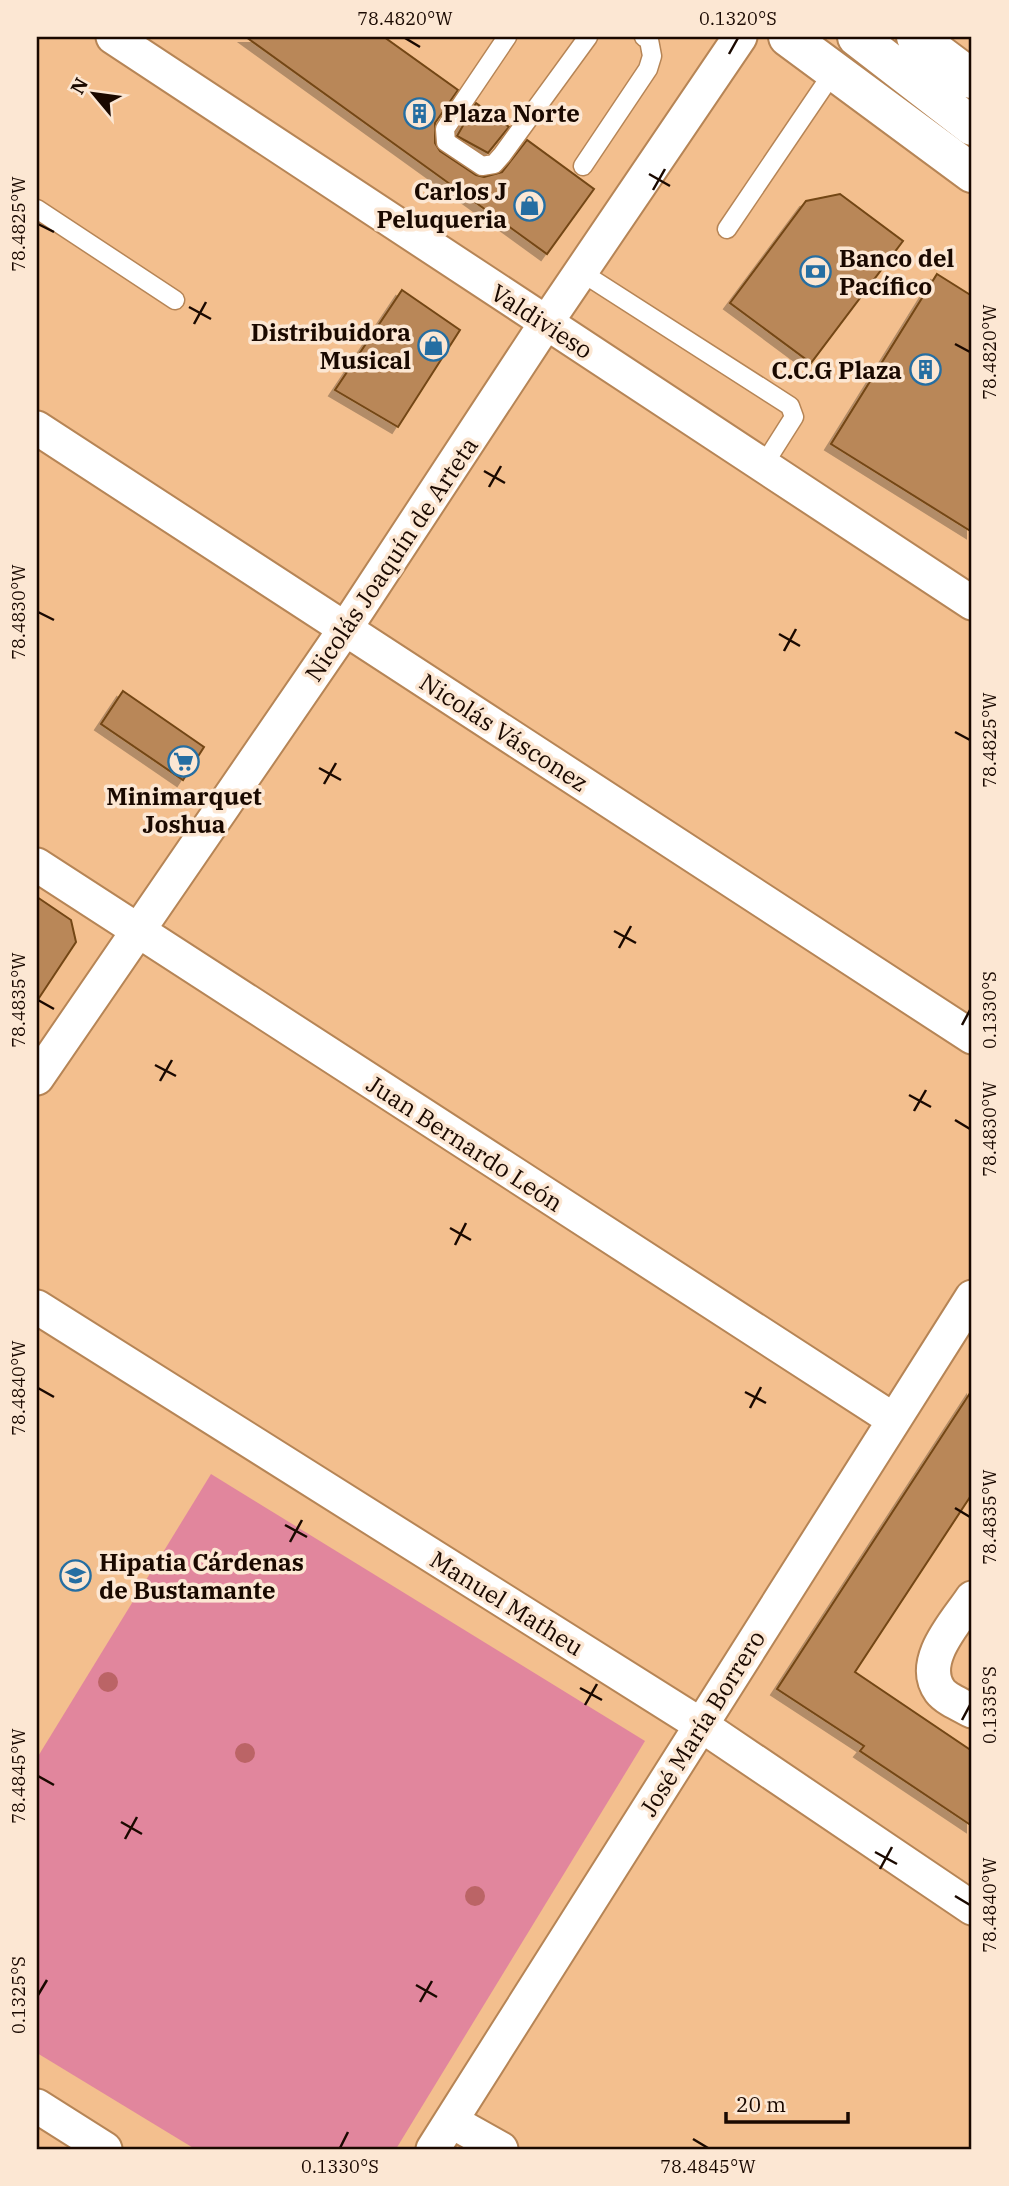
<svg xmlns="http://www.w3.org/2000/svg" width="1009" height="2186" font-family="'IBM Plex Serif',serif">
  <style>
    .green { fill: #e1869d }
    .building { fill: #b98759; stroke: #734614; stroke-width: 2; filter: url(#shadow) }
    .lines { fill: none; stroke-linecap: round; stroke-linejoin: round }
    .service-casing { stroke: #b68556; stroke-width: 21 }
    .minor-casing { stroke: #b68556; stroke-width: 37 }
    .secondary-casing { stroke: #b68556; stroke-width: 42 }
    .primary-casing { stroke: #b68556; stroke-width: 42 }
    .service { stroke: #fff; stroke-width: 18 }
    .minor { stroke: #fff; stroke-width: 33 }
    .secondary { stroke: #fff; stroke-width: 38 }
    .primary { stroke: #fff; stroke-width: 38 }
    .tree { fill: #bb6466 }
    .ticks { fill: none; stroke: #1a0900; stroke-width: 2.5 }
    .labels { text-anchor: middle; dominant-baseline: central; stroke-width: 7; stroke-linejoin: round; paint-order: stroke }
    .poi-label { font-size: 24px; font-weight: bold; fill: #1a0900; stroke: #fce7d3; text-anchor: start }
    .street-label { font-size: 24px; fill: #1a0900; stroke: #fce7d3 }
    .neatline { fill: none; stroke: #1a0900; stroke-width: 2.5 }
    .ticks-label { font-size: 18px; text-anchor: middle; fill: #1a0900 }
  </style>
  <defs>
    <filter id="shadow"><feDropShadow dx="-6" dy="6" stdDeviation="0" flood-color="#0004"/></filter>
  </defs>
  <rect width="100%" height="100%" fill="#f3bf8e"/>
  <path class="green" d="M211 1474 645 1741 396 2149H195L37 2053V1758Z"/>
  <path class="building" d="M246 37H384L458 90 435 123V143L440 151 476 175 484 177 502 172 527 140 594 189 547 254Z
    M476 103 509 127 488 153 457 136Z
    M840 194 903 241 811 363 730 303 806 201Z
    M937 274 972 296V532L831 444Z
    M402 290 460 330 398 427 335 390Z
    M123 691 204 747 183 780 101 724Z
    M37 897 71 920 76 942 37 1001Z
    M972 1390V1494L855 1672 972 1751V1826L860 1751 864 1746 777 1689Z"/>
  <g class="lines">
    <defs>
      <path id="service" d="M507 37 445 129 446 142 482 166 494 164 502 155 588 37
        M583 166 648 69 652 56 649 40 644 37
        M37 209 175 300
        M727 229 834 71
        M581 272 790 406 794 417 763 466"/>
      <path id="minor" d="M113 37 972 603
        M37 428 972 1037
        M37 865 894 1420
        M37 1078 345 629 546 323 740 37
        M37 1307 701 1725 972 1908
        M972 1598C957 1621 918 1661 940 1691 946 1699 963 1706 972 1711
        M37 2106 105 2149
        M451 2121 501 2149
        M433 2149 972 1297"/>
      <path id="secondary" d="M788 37 972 173"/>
      <path id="primary" d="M857 37 972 126
        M916 37 972 79"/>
    </defs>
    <use href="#service" class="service-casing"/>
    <use href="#minor" class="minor-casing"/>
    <use href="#secondary" class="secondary-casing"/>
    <use href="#primary" class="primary-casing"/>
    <use href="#service" class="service"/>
    <use href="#minor" class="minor"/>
    <use href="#secondary" class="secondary"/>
    <use href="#primary" class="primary"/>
  </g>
  <g class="tree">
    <circle cx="108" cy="1682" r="10"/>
    <circle cx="245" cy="1753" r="10"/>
    <circle cx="475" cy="1896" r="10"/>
  </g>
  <path class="ticks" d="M405 38 420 47M729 54 738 38M649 174 670 186M653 190 665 169M38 224 54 232M189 307 211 319M194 324 206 302M955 344 970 352M484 471 505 483M489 487 501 466M38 612 54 620M779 634 800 646M784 651 796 629M955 732 970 740M319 768 341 780M324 784 336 763M614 931 636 943M619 948 631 926M38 1000 54 1009M962 1025 970 1010M155 1065 176 1076M160 1081 172 1060M909 1095 931 1107M914 1111 926 1090M955 1120 970 1129M450 1228 471 1240M455 1245 466 1223M38 1388 54 1397M745 1392 766 1403M750 1408 761 1387M955 1508 970 1517M285 1525 307 1537M290 1542 302 1520M580 1688 602 1700M585 1705 597 1684M962 1720 970 1705M38 1776 54 1785M121 1822 142 1834M125 1839 137 1817M875 1852 897 1864M880 1869 892 1847M955 1896 970 1905M416 1985 437 1997M38 1995 47 1980M420 2002 432 1981M693 2139 708 2148M340 2148 348 2132"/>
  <defs>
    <symbol id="building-ring" viewBox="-11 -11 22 22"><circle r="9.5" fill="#fce7d3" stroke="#256ea2" stroke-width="1.5"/><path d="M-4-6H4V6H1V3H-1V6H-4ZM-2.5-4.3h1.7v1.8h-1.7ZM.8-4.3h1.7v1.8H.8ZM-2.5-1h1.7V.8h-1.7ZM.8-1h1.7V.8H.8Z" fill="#256ea2"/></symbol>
    <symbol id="shop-ring" viewBox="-11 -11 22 22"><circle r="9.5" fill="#fce7d3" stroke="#256ea2" stroke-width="1.5"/><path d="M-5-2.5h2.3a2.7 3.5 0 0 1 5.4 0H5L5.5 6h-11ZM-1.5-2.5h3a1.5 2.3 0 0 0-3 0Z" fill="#256ea2"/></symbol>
    <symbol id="bank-ring" viewBox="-11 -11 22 22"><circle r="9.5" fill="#fce7d3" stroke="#256ea2" stroke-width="1.5"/><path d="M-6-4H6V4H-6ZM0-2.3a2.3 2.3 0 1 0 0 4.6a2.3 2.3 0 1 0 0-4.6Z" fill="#256ea2"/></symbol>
    <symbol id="supermarket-ring" viewBox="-11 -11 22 22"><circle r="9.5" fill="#fce7d3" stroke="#256ea2" stroke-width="1.5"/><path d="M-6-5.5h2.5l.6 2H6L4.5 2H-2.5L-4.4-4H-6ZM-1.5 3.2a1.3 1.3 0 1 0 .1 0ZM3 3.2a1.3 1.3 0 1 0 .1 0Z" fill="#256ea2"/></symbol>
    <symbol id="university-ring" viewBox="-11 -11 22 22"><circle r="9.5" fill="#fce7d3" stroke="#256ea2" stroke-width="1.5"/><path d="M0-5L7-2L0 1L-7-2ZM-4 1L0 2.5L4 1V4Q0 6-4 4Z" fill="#256ea2"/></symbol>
  </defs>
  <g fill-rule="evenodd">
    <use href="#building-ring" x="402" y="96" width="35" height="35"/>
    <use href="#shop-ring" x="512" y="188" width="35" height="35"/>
    <use href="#bank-ring" x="798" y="254" width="35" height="35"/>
    <use href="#shop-ring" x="416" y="328" width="35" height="35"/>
    <use href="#building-ring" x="908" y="352" width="35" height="35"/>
    <use href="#supermarket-ring" x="166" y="744" width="35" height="35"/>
    <use href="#university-ring" x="58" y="1558" width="35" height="35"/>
  </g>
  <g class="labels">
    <g class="poi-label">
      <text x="443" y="113">Plaza Norte</text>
      <text x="507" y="191" text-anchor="end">Carlos J<tspan x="507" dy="28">Peluqueria</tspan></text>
      <text x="839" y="258">Banco del<tspan x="839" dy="28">Pacífico</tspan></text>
      <text x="411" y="332" text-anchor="end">Distribuidora<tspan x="411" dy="28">Musical</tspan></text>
      <text x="902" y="370" text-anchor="end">C.C.G Plaza</text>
      <text x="184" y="796" text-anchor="middle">Minimarquet<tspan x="184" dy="28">Joshua</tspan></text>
      <text x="99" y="1562">Hipatia Cárdenas<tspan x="99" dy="28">de Bustamante</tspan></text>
    </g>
    <g class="street-label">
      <text transform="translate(542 321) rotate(33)">Valdivieso</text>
      <text transform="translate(391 559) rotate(-56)">Nicolás Joaquín de Arteta</text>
      <text transform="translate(504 732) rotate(33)">Nicolás Vásconez</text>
      <text transform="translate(465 1143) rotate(33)">Juan Bernardo León</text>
      <text transform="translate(507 1603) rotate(32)">Manuel Matheu</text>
      <text transform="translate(702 1723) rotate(-58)">José María Borrero</text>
    </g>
  </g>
  <rect width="1009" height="2186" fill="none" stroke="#fce7d3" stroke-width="77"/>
  <g transform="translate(94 94) rotate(299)" stroke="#fce7d3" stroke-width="5" paint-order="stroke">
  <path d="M0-5L12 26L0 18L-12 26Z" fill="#1a0900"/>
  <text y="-10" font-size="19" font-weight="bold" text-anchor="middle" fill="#1a0900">N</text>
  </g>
  <path d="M726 2112v10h122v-10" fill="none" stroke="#1a0900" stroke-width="3.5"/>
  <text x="736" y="2112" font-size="21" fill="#1a0900" stroke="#fce7d3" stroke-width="5" paint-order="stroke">20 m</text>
  <rect x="38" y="38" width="932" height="2110" class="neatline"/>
  <g class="ticks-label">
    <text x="405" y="25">78.4820°W</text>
    <text x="738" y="25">0.1320°S</text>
    <text transform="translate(19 224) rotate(-90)" y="6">78.4825°W</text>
    <text transform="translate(990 352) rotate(-90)" y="6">78.4820°W</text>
    <text transform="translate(19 612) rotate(-90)" y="6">78.4830°W</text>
    <text transform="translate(990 740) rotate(-90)" y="6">78.4825°W</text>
    <text transform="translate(19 1000) rotate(-90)" y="6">78.4835°W</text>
    <text transform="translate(990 1010) rotate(-90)" y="6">0.1330°S</text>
    <text transform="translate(990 1129) rotate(-90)" y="6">78.4830°W</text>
    <text transform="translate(19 1388) rotate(-90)" y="6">78.4840°W</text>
    <text transform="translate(990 1517) rotate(-90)" y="6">78.4835°W</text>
    <text transform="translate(990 1705) rotate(-90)" y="6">0.1335°S</text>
    <text transform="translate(19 1776) rotate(-90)" y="6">78.4845°W</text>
    <text transform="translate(990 1905) rotate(-90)" y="6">78.4840°W</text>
    <text transform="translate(19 1995) rotate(-90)" y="6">0.1325°S</text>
    <text x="340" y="2173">0.1330°S</text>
    <text x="708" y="2173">78.4845°W</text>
  </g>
</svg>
